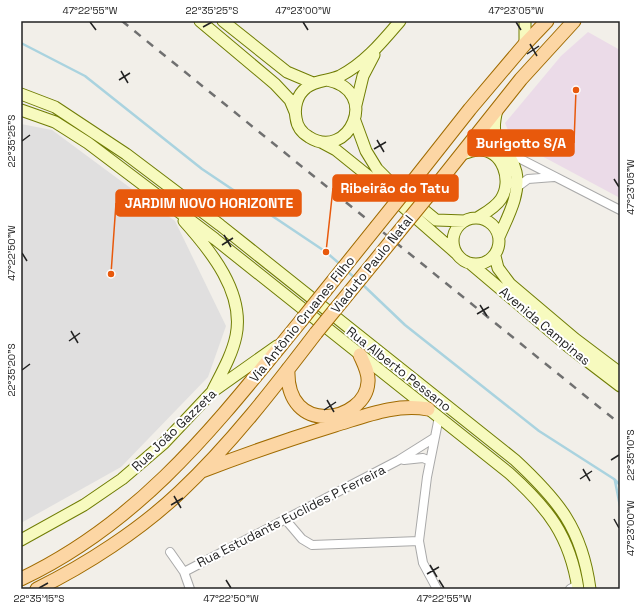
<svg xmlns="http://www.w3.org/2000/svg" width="641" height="610" font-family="'Space Grotesk',sans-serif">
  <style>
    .residential { fill: #e0dfdf }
    .industrial { fill: #ebdbe8 }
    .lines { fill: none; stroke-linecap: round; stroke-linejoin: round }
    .stream { stroke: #aad3df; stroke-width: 2.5 }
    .street-casing { stroke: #a9a9a9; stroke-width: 10 }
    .secondary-casing { stroke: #707d05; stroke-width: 13 }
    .primary-casing { stroke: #a06b00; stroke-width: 15 }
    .street { stroke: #fff; stroke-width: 8 }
    .secondary { stroke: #f7fabf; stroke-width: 11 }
    .primary { stroke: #fcd6a4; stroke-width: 13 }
    .rail { stroke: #707070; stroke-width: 2.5; stroke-dasharray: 8 8; stroke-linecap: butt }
    .primary-bridge-casing { stroke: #a06b00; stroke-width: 15; stroke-linecap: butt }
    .primary-bridge { stroke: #fcd6a4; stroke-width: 13 }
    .ticks { fill: none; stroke: #222; stroke-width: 1.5 }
    .labels { text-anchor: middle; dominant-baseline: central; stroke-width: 4; stroke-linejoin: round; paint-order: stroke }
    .street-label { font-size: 13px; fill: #222; stroke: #fff }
    .leader { fill: none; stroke: #e8590c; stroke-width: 1.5 }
    .callout-dot { fill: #e8590c; stroke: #fff; stroke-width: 1.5 }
    .callout { fill: #e8590c; stroke: #e8590c; stroke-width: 1.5 }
    .callout-label { font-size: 14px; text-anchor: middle; font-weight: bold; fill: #fff }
    .neatline { fill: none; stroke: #222; stroke-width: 1.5 }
    .ticks-label { font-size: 10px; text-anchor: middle; fill: #222 }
  </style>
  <rect width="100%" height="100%" fill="#f2efe9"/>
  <path class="residential" d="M21 124 52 130 175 221 226 326 208 377 121 467 21 523Z"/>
  <path class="industrial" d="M588 32 620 50V198L512 140 505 123 561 56Z"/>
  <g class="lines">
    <path class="stream" d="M21 43 85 76 202 169 326 252 341 265
      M347 271 355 278
      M362 284 405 325 539 431 614 479 620 485
      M615 481 620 506"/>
    <defs>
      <path id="street" d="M505 151 620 210
        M516 188 528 179 554 177
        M404 460 423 458 430 461
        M285 519 302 539 312 545 419 541
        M170 552 184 572 190 589
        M184 572 399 460 434 438
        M437 589 423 563 419 541 427 477 439 417
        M570 589 577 585"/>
      <path id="secondary" d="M200 21 275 84 290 100 295 112
        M223 21 287 72 313 83
        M525 21V44
        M327 80C382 91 348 162 309 137 302 133 297 126 296 118 294 107 297 95 306 88 315 80 329 81 340 76 365 63 382 42 400 21
        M21 94 55 107 126 154 220 225 515 460C558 500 582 528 590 589
        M356 105 363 76 374 55
        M21 110 55 122 88 143 215 239 509 473C548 508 570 536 578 589
        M497 110C487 149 509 142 516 172 521 194 507 218 499 237
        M355 121 366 151 377 169 391 183 436 220 465 221
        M321 142 336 150 367 175 456 253
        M461 154C467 153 473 150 479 150 503 150 513 181 501 199 495 208 485 213 477 218
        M453 241a23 23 0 1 1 46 0a23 23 0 1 1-46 0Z
        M184 221C211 251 245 293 236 336 232 355 222 372 213 390
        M495 256 498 268 510 284 575 339 620 373
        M471 264 569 347 620 386
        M21 540 84 505 122 479 164 443 212 392 277 346"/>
      <path id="primary" d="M410 185 470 109 525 44 547 21
        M428 196 521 79 574 21
        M288 369C285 438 366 422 368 382 369 373 364 364 360 355
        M202 471C246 454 290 439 335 425 365 416 397 403 428 409
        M21 579C143 521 217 423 300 322
        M37 589C86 565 140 530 180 492 231 444 274 388 316 333"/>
    </defs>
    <use href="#street" class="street-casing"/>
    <use href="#secondary" class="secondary-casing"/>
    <use href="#primary" class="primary-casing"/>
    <use href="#street" class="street"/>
    <use href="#secondary" class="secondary"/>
    <use href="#primary" class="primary"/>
    <path class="rail" d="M122 21 620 424"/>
    <defs>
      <path id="primary-bridge" d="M300 322 410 185
        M316 333 428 196"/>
    </defs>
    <use href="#primary-bridge" class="primary-bridge-casing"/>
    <use href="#primary-bridge" class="primary-bridge"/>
  </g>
  <path class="ticks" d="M90 22 96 30M303 22 308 30M516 22 521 30M203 27 212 22M530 44 537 56M527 54 539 46M121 71 128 83M119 80 130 73M377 140 384 152M22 141 30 135M374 149 386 142M614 179 619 187M224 235 231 247M222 245 233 238M22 253 27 261M480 305 487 316M477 314 489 307M71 331 78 343M69 341 80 333M22 370 30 364M327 400 334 412M324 410 336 402M611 460 619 455M583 469 590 481M580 479 592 471M174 496 181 508M171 505 183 498M614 519 619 528M430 565 437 577M427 574 439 567M226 580 231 588M439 580 444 588M39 588 48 583"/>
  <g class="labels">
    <g class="street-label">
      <text transform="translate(372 264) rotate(-51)">Viaduto Paulo Natal</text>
      <text transform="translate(302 319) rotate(-51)">Via Antônio Cruanes Filho</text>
      <text transform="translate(545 326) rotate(40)">Avenida Campinas</text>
      <text transform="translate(399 369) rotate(38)">Rua Alberto Pessano</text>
      <text transform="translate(174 430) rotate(-44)">Rua João Gazzeta</text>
      <text transform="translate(291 516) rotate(-27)">Rua Estudante Euclides P Ferreira</text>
    </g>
  </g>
  <path class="leader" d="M576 90L574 143M326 252L333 188M111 274L116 203"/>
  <g class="callout-dot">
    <circle cx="576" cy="90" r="4"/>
    <circle cx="326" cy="252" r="4"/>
    <circle cx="111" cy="274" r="4"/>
  </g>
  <g class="callout">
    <rect x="468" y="130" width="106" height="26" rx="4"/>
    <rect x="333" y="175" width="125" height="26" rx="4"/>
    <rect x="116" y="190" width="185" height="26" rx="4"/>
  </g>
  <g class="callout-label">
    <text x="521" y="148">Burigotto S/A</text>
    <text x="395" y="193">Ribeirão do Tatu</text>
    <text x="209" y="208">JARDIM NOVO HORIZONTE</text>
  </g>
  <rect width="641" height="610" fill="none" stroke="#ffffff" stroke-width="44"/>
  <rect x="22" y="22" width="597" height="566" class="neatline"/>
  <g class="ticks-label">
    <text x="90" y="14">47°22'55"W</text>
    <text x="212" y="14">22°35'25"S</text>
    <text x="303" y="14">47°23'00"W</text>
    <text x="516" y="14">47°23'05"W</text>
    <text transform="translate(11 141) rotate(-90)" y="4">22°35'25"S</text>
    <text transform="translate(630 187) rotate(-90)" y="4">47°23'05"W</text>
    <text transform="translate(11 253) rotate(-90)" y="4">47°22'50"W</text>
    <text transform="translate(11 370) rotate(-90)" y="4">22°35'20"S</text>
    <text transform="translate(630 455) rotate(-90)" y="4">22°35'10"S</text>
    <text transform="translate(630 528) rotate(-90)" y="4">47°23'00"W</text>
    <text x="39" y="602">22°35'15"S</text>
    <text x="231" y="602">47°22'50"W</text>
    <text x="444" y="602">47°22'55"W</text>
  </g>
</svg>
